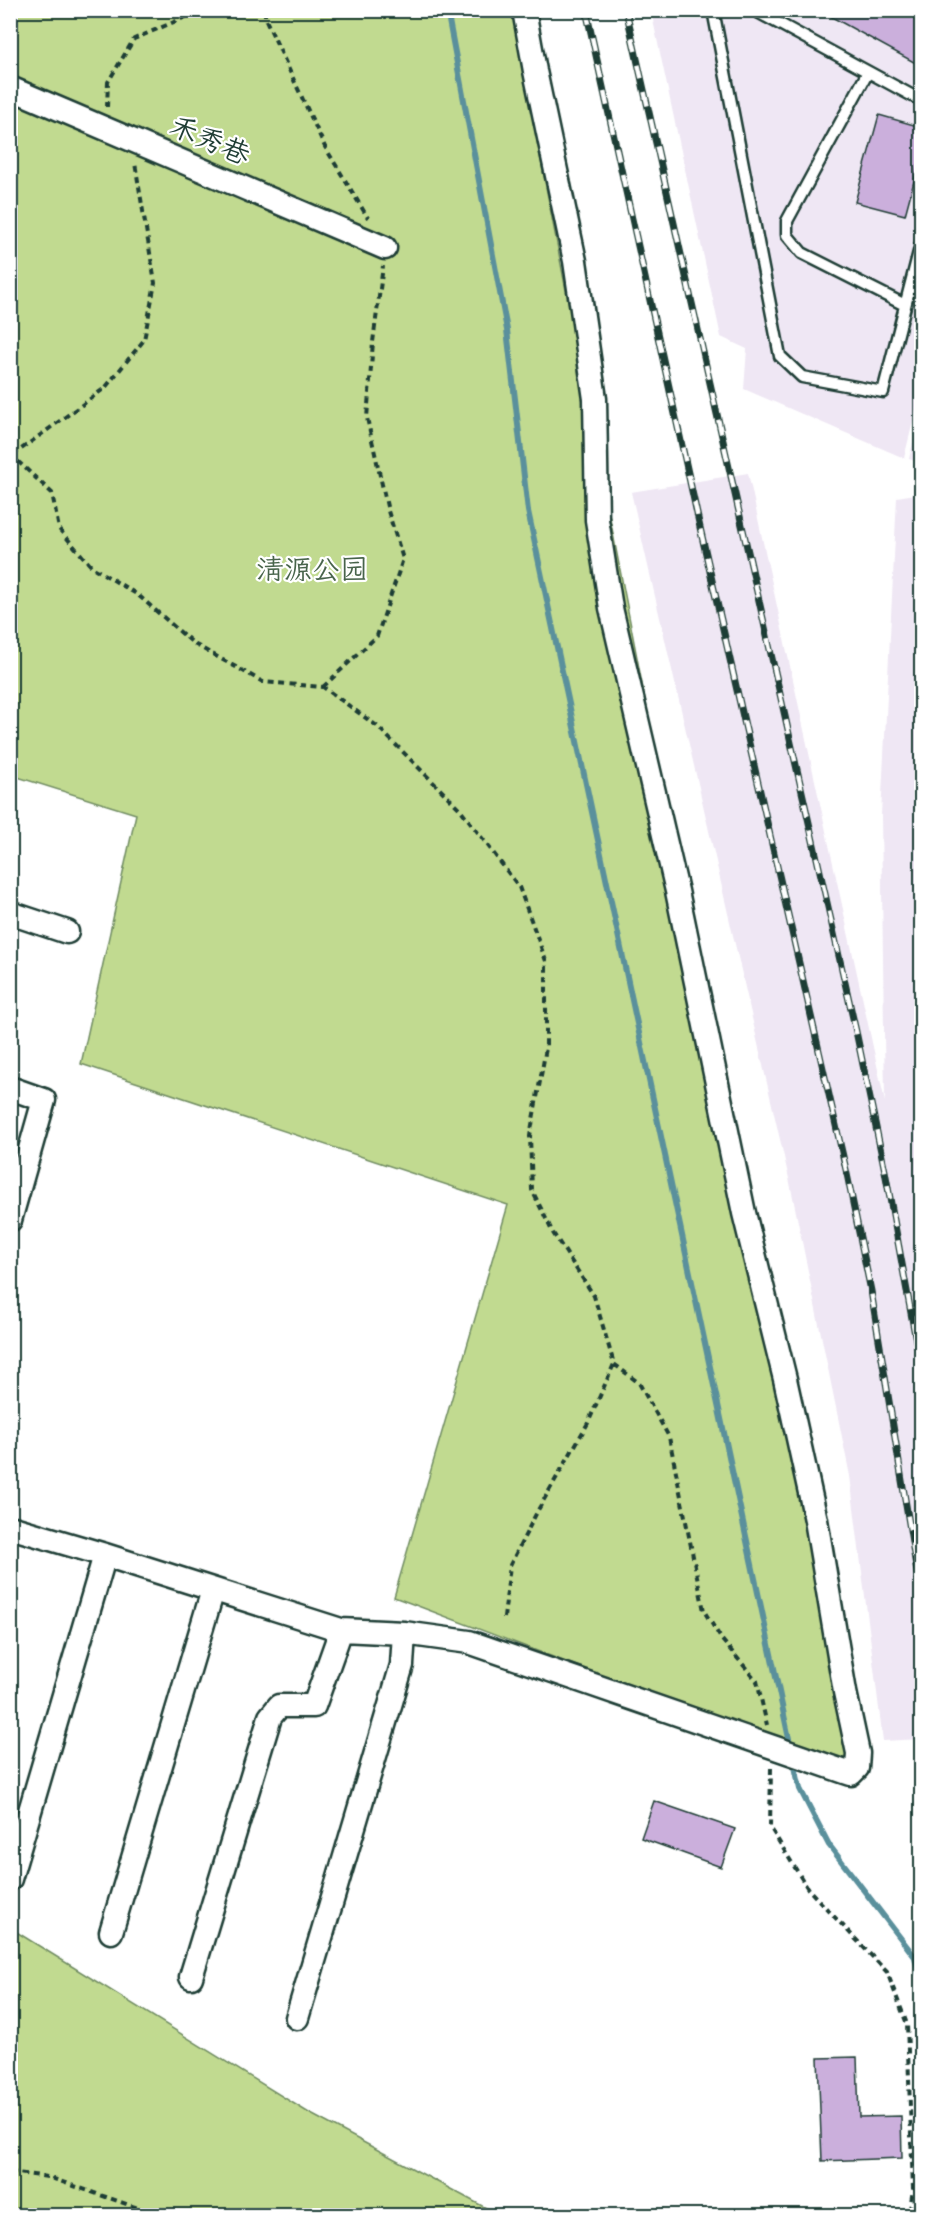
<svg xmlns="http://www.w3.org/2000/svg" width="932" height="2226" font-family="Caveat,'LXGW WenKai TC',sans-serif">
  <style>
    .built { fill: #efe7f4 }
    .green { fill: #c1da90; stroke: #708c62; stroke-width: 1.5 }
    .lines { fill: none; stroke-linecap: round; stroke-linejoin: round }
    .stream { stroke: #5a909c; stroke-width: 6 }
    .building { fill: #cbafdc; stroke: #1f3d34; stroke-width: 1.5 }
    .lane-casing { stroke: #1f3d34; stroke-width: 15 }
    .street-casing { stroke: #1f3d34; stroke-width: 27 }
    .path { stroke: #1f3d34; stroke-width: 4; stroke-dasharray: 6 4.5; stroke-linecap: butt }
    .lane { stroke: #fff; stroke-width: 10 }
    .street { stroke: #fff; stroke-width: 22 }
    .rail-casing { stroke: #1f3d34; stroke-width: 7 }
    .rail { stroke: #fff; stroke-width: 4.5; stroke-dasharray: 14; stroke-linecap: butt }
    .labels { text-anchor: middle; dominant-baseline: central; stroke-width: 4.5; stroke-linejoin: round; paint-order: stroke }
    .street-label { font-size: 28px; fill: #1f3d34; stroke: #fff }
    .park-label { font-size: 28px; fill: #48644b; stroke: #fff }
  </style>
  <rect width="100%" height="100%" fill="#fff"/>
  <filter id="ink" filterUnits="userSpaceOnUse"><feTurbulence type="fractalNoise" baseFrequency=".0167" numOctaves="2"/><feDisplacementMap in="SourceGraphic" scale="12" xChannelSelector="R" yChannelSelector="G"/><feConvolveMatrix kernelMatrix="1 2 1 2 8 2 1 2 1" color-interpolation-filters="sRGB"/></filter>
  <g filter="url(#ink)">
    <path class="built" d="M651 11H921L922 385 904 458 744 389 747 349 721 337Z
      M921 408 922 463H921L909 459Z
      M748 473 885 1102 881 815 897 497 921 493V1739L883 1741 850 1476 790 1183 631 492Z"/>
    <path class="green" d="M10 11H512L852 1770 394 1597 508 1205 81 1064 136 814 11 775Z
      M10 1928 309 2113 499 2215H11Z"/>
    <g class="lines">
      <path class="stream" d="M447 10 507 330 528 511 791 1748
        M793 1758 800 1789 829 1845 915 1957 922 1984"/>
    </g>
    <path class="building" d="M819 10H921V66Z
      M879 115 921 127V155L905 215 855 202Z
      M654 1801 735 1829 721 1867 641 1838Z
      M857 2057 859 2117 901 2116 902 2158 822 2161 818 2058Z"/>
    <g class="lines">
      <defs>
        <path id="lane" d="M713 10 780 356 802 377 883 392 922 240
          M754 10 922 101
          M868 72 787 221V235L802 253 905 305"/>
        <path id="street" d="M10 88 385 248
          M10 913 67 932
          M10 1088 44 1100 10 1220
          M10 1527 105 1555 341 1630 404 1633 469 1642 845 1772 851 1774 857 1768 858 1753 845 1692 816 1520 785 1379 744 1213 677 891 611 608 597 520 595 399 575 261 535 71 524 10
          M10 1879 105 1555
          M111 1932 213 1590
          M191 1977 270 1717 279 1706H314L341 1630
          M297 2018 402 1665 404 1633"/>
      </defs>
      <use href="#lane" class="lane-casing"/>
      <use href="#street" class="street-casing"/>
      <path class="path" d="M265 10V18L325 147 368 218
        M107 107 108 82 134 39 195 13 208 10
        M10 454 52 493 59 529 92 567 138 595 194 644 263 682 323 687 377 726 461 810 519 887 546 961V1048L530 1136 532 1190 553 1233 594 1296 614 1364 639 1383 669 1437 704 1611 722 1640 757 1681 767 1725
        M13 455 105 388 144 340 155 283 135 163
        M323 687 377 636 403 559 388 511 367 418 373 342 383 266
        M504 1618 510 1565 538 1510 588 1423 614 1364
        M771 1768 770 1827 808 1889 887 1972 907 2024 913 2189 909 2216
        M10 2172 48 2177 138 2208"/>
      <use href="#lane" class="lane"/>
      <use href="#street" class="street"/>
      <defs>
        <path id="rail" d="M586 10 701 532 847 1174 871 1291 922 1603
          M626 10 857 1036 885 1171 922 1373"/>
      </defs>
      <use href="#rail" class="rail-casing"/>
      <use href="#rail" class="rail"/>
    </g>
  </g>
  <g class="labels">
    <g class="street-label">
      <text transform="translate(210 140) rotate(23)">禾秀巷</text>
    </g>
    <g class="park-label">
      <text x="312" y="569">清源公园</text>
    </g>
  </g>
  <rect width="932" height="2226" fill="none" stroke="#fff" stroke-width="36"/>
  <rect x="18" y="18" width="896" height="2190" fill="none" stroke="#1f3d34" stroke-width="2" filter="url(#ink)"/>
</svg>
